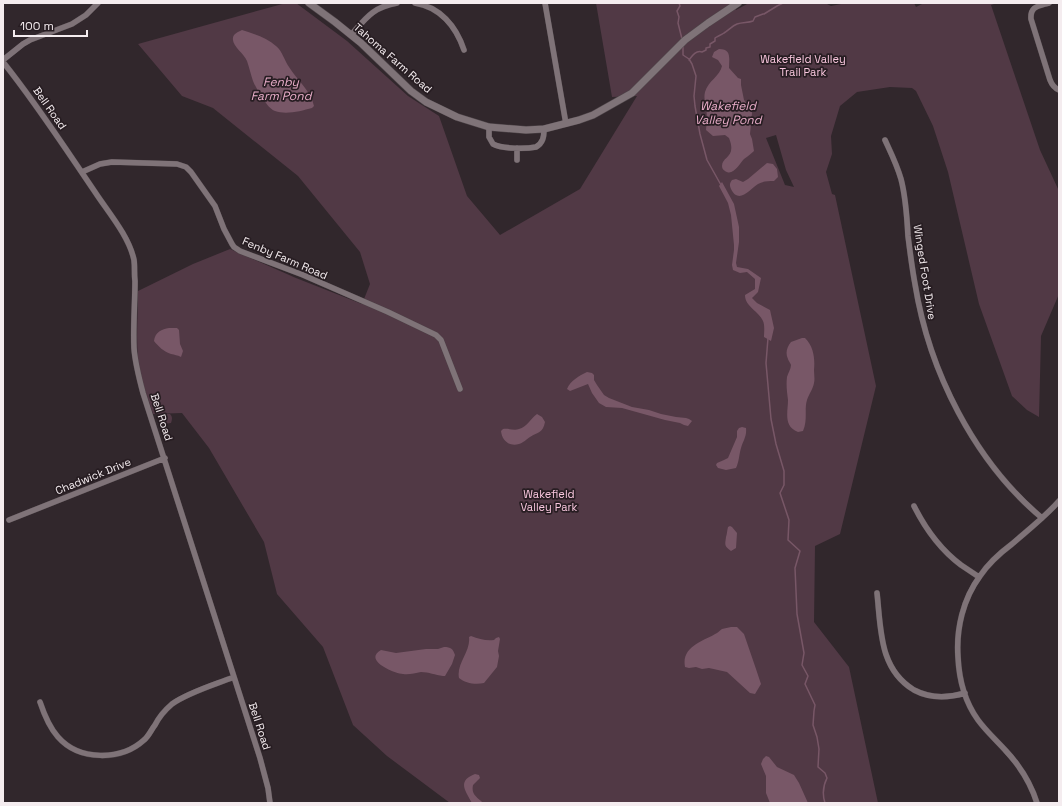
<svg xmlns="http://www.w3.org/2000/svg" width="1062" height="806" font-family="'Space Grotesk',sans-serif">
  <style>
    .green { fill: #513945; fill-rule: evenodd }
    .water { fill: #785767 }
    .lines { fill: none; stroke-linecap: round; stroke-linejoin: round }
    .stream { stroke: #785767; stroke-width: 1.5 }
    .minor-casing { stroke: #4e4549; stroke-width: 6 }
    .tertiary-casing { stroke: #4e4549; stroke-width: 8 }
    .minor { stroke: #7f7378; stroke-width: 5.5 }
    .tertiary { stroke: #7f7378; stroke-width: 7 }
    .labels { text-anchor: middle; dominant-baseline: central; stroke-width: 3.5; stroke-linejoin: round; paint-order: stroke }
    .street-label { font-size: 11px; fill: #f4ecef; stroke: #271d22 }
    .park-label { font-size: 11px; fill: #f8c6dd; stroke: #271d22 }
    .water-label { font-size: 12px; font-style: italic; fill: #eaaeca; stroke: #271d22 }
  </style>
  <rect width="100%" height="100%" fill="#31272c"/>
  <path class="green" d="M286 3H296L347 41 408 96 439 116 467 196 500 235 580 189 637 96 612 97 596 3H734L736 10 749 3H825L831 6 846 3H914L916 7 924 3H997L991 5 1040 150 1059 191V294L1041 336 1039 417 1027 410 1012 396 979 304 948 172 933 126 916 91 912 88 890 87 857 92 840 106 831 136 832 154 826 172 832 194 835 195 876 386 840 534 815 546 814 622 849 667 878 803H450L387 756 353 725 323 647 277 594 264 542 209 448 182 413 153 414C147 396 140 378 138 360 136 337 138 314 138 291L193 264 230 249 296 278 362 304 370 284 360 252 298 176 213 108 182 96 138 44ZM776 135 786 170 794 187 785 185 766 138Z
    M165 414H170C173 417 172 420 171 423L164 424 162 415Z"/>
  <path class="water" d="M242 30C254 34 267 38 276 46 283 52 284 60 289 67 297 80 311 91 314 106L312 108C301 111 286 115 275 111 269 109 264 100 261 95 258 91 255 86 253 81 251 75 249 67 247 61 244 54 233 46 233 40 232 34 238 32 242 30Z
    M719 49C732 49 729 59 729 68L738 78 741 79V85L744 100 751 109 752 113 750 134 752 139 754 151C751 154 748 156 744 159 740 163 733 177 725 171 723 170 722 168 722 166 722 156 737 158 729 138L725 135 713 136 706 130C706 126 708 121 707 117 707 109 703 100 705 92 708 81 720 76 722 66L718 60 712 57 714 52Z
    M767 163 773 164 777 169 778 177 774 181C768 181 763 181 758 184 750 189 739 205 731 189 729 185 730 183 732 180L736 179 743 182 748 179Z
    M722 182 734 204 739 227V242L736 263 737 267 748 269 761 278 758 292 752 298 757 303 770 310 774 328 771 341 764 337C764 333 765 325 763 321 759 311 745 307 745 295L755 289V279L747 272 740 273 733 270 732 265 734 250V245L731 215 728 203 719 186Z
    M169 328H177L179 330 180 344 183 351 181 357C177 355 175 355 171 354 164 352 158 346 154 341 155 332 162 329 169 328Z
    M802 338H805C814 347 815 359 814 370 814 374 815 379 814 383 813 389 809 394 807 400 804 410 808 419 803 431L798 432C783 426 788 412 788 400 787 392 786 385 787 377 788 373 791 369 791 365 791 364 788 360 788 359 785 353 787 347 791 342Z
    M587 372 592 373 594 375V380L597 385 604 395 609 398 632 407 649 410 661 414 676 417 686 418 689 419 692 421 688 426 684 425 680 423 665 420 622 408 606 407 599 403 592 393 588 384 570 391 567 389C571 380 579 376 587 372Z
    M537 414 542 417 545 422C543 433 538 432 530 437 527 439 523 443 519 444 510 447 502 441 501 431L503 429C509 428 514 431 519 429 527 427 530 419 537 414Z
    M742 427 746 428C747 436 743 441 741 448 739 455 739 462 736 468L726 470 718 468 716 465 717 463 724 460 728 458 737 437V431L739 428Z
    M730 526 732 527 737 533 736 548 731 551C724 546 725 545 726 537 727 534 727 531 728 527Z
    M731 627H737L744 634 756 669 761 684 755 694 750 693 727 672 709 668 702 669 696 667 689 668 685 667C681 646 704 641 717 633 719 632 720 630 722 629 725 628 728 628 731 627Z
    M471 636C479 639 486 641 494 640L496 638 499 637 500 639 498 651 499 656 497 667 484 683C475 685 465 683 459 678 456 664 471 651 469 637Z
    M444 647C451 647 453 649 455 655L452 664 445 676H443C435 675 429 672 421 672 415 673 409 675 403 674 393 673 363 660 381 650L396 653 426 649H438Z
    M766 756 769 757 777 767 794 775 799 783 808 803H770L766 793V776L761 764 763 759Z
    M475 774 479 775 480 778 473 785C471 795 477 797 483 803H472C465 790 457 781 475 774Z"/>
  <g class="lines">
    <path class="stream" d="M679 3 680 6 677 11 679 17 678 23 682 39
      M683 47V55L689 59 692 64 696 76 694 96 695 106 700 134 707 160 721 185
      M689 60C692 56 696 50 702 52L706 50V48L710 47V44L715 41V38C718 36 721 35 724 33 729 30 732 26 737 24 743 22 748 23 753 21L755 17 763 14H764L777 6 783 3
      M768 338 766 363 771 419 776 444 784 471V485L780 493 789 520 788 540 800 551 795 568 797 614 804 653 802 665 808 676 805 684 815 705 814 711 813 725 817 737 819 749 818 767 825 773 827 778C823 786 822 794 825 803"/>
    <defs>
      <path id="minor" d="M415 3C440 7 456 26 464 50
        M545 3 566 124
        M1049 3C1039 6 1030 6 1031 19L1050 80C1052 85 1054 88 1059 90
        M351 35C366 18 373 7 397 3
        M3 60 23 44 30 40 72 24 86 15 98 3
        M3 62C36 103 65 148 95 192 108 212 129 236 134 260 135 267 134 274 135 281 135 303 133 326 134 348 135 363 139 378 143 393L260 758 268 788 270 803
        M489 127V137L493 144C502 149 526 149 536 147 543 143 544 137 544 129
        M885 140C891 153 897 165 901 179 906 198 907 217 908 236 910 252 912 268 915 284 929 371 974 461 1042 518
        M517 160V148
        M82 172 100 164 112 162 177 164 186 167 191 172 215 206 224 229 232 244 234 247 240 251 303 275 388 312 436 335 441 340 460 389
        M914 506C925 528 941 550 961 565 967 569 973 573 979 577
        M9 520 165 458
        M877 593C881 629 879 669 914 690 931 699 948 698 965 693
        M40 702C44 714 49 727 58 737 79 761 121 761 144 740 149 736 151 730 155 725 159 717 165 710 172 704 189 692 214 685 234 677
        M1037 803C1031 784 1020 766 1006 751 997 741 986 731 978 720 965 702 959 679 958 657 956 629 963 599 980 576 988 564 1000 553 1012 544 1028 530 1045 517 1059 501"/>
      <path id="tertiary" d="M309 3 335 22 361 43 411 91 426 102 457 117 489 127 526 130 544 129 579 120 593 115 632 93 685 40 708 23 738 3"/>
    </defs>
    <use href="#minor" class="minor-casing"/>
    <use href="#tertiary" class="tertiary-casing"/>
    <use href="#minor" class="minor"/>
    <use href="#tertiary" class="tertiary"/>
  </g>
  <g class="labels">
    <g class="street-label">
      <text transform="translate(393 58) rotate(41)">Tahoma Farm Road</text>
      <text transform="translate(50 108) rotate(55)">Bell Road</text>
      <text transform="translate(285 258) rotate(23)">Fenby Farm Road</text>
      <text transform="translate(925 272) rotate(81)">Winged Foot Drive</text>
      <text transform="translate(162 417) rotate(72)">Bell Road</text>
      <text transform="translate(93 476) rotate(-22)">Chadwick Drive</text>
      <text transform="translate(260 726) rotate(72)">Bell Road</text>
    </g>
    <g class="park-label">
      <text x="803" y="59">Wakefield Valley<tspan x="803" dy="13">Trail Park</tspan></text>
      <text x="549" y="494">Wakefield<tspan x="549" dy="13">Valley Park</tspan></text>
    </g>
    <g class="water-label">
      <text x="281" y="82">Fenby<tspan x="281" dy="14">Farm Pond</tspan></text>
      <text x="728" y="106">Wakefield<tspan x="728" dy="14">Valley Pond</tspan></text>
    </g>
  </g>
  <rect width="1062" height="806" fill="none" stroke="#f4ecef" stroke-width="8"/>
  <path d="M14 30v6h73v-6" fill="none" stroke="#f4ecef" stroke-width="2"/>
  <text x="20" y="30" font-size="12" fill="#f4ecef" stroke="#271d22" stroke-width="3" paint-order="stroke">100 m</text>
</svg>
